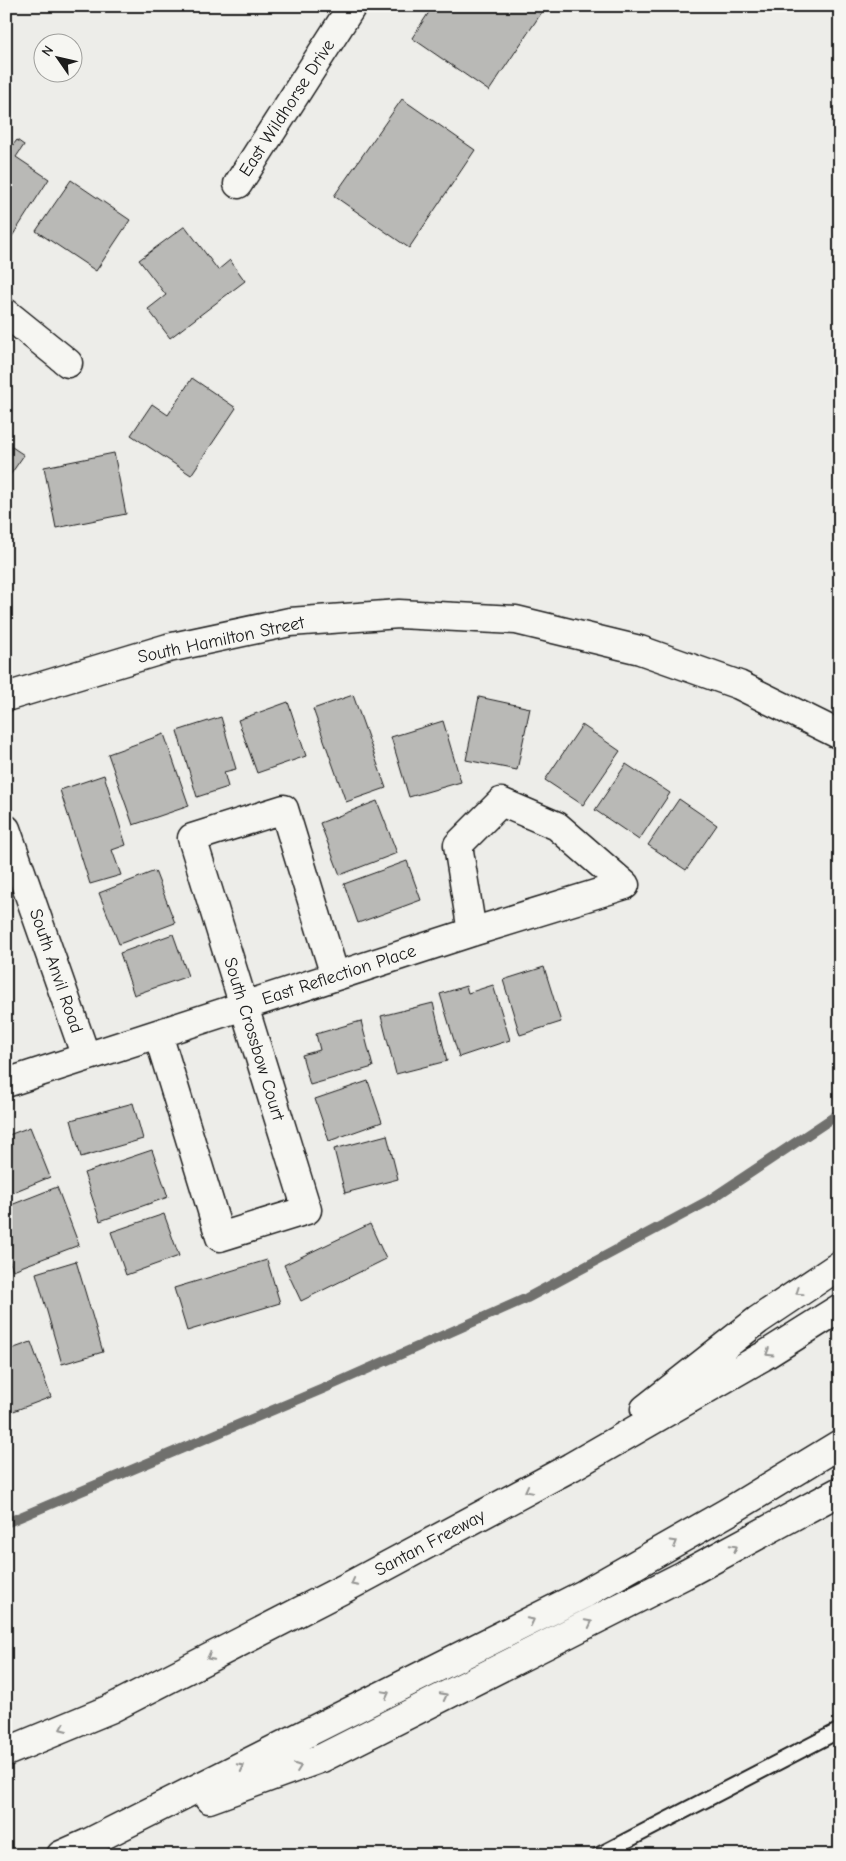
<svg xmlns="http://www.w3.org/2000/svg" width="846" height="1861" font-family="'Comic Neue',sans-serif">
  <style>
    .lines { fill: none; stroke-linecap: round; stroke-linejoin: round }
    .stream { stroke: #6f6f6d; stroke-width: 10 }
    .building { fill: #b9b9b6; stroke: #1c1c1c }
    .lane-casing { stroke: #1c1c1c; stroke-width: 18 }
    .street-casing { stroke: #1c1c1c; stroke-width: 31 }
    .secondary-casing { stroke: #1c1c1c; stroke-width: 31 }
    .highway-casing { stroke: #1c1c1c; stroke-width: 31 }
    .lane { stroke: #f6f6f2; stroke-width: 14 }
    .street { stroke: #f6f6f2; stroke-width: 28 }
    .secondary { stroke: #f6f6f2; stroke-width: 28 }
    .highway { stroke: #f6f6f2; stroke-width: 28 }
    .oneway { stroke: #949492 }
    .labels { text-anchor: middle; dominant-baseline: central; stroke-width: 5; stroke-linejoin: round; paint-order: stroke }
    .street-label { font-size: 18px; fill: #1c1c1c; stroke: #f6f6f2 }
  </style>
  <rect width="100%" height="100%" fill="#edede9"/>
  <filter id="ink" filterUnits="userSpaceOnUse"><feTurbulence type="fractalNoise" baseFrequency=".02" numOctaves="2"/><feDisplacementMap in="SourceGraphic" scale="10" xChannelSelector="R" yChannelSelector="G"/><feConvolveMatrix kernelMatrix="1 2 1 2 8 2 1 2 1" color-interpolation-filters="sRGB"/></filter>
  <g filter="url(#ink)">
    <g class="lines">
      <path class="stream" d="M6 1523 325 1388 527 1298 708 1201 840 1113"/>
    </g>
    <path class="building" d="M433 6H546L489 91 412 38Z
      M402 99 475 150 409 248 334 196Z
      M17 140 24 145 16 157 49 179 11 238 6 235V148L9 150Z
      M71 180 130 220 96 271 36 231Z
      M185 226 218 270 230 260 245 281 170 338 148 309 166 295 139 260Z
      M192 378 236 408 191 475 131 435 152 404 168 415Z
      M6 443 24 455 6 481Z
      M114 453 126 514 56 528 44 467Z
      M353 695 386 788 346 802 313 709Z
      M479 697 530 708 517 770 466 760Z
      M288 702 306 756 257 773 238 720Z
      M221 717 236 769 224 772 228 787 197 797 177 731Z
      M443 721 461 782 409 797 391 737Z
      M582 725 620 751 583 805 545 780Z
      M164 734 189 806 133 825 108 754Z
      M626 764 670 793 639 840 595 810Z
      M104 775 126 845 112 850 121 875 90 884 60 790Z
      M679 799 717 825 686 870 648 845Z
      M377 801 397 853 340 875 320 823Z
      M407 861 421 900 358 923 344 884Z
      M155 871 175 923 119 944 99 893Z
      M173 934 188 976 134 995 120 953Z
      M544 967 561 1022 520 1035 503 980Z
      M493 985 510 1040 459 1057 440 994 466 986 468 993Z
      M433 1003 447 1061 396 1074 381 1016Z
      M361 1021 373 1067 310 1085 302 1055 320 1050 316 1034Z
      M368 1081 382 1122 329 1141 315 1099Z
      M133 1103 143 1139 81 1157 71 1120Z
      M30 1127 50 1177 6 1195V1136Z
      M387 1135 398 1179 345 1193 334 1149Z
      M152 1150 168 1197 100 1221 84 1173Z
      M57 1187 79 1245 13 1270 6 1253V1207Z
      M164 1214 179 1256 126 1275 111 1232Z
      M370 1224 386 1259 301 1301 284 1265Z
      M267 1260 280 1303 187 1331 174 1288Z
      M76 1261 103 1352 62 1364 36 1273Z
      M31 1342 51 1397 11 1412 6 1400V1351Z"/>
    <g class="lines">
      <defs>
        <path id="lane" d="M599 1855 840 1730"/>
        <path id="street" d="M238 184 352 6
          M6 313 68 363
          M6 829 86 1057
          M158 1034 220 1237 307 1210 192 838 284 809 335 976
          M6 1083 472 932 625 885 557 826 501 802 458 845 472 932"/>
        <path id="secondary" d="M6 697 168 648 290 622 399 614 516 620 640 650 739 685 840 735"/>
        <path id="highway" d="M645 1409 758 1320 840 1265
          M6 1752 110 1709 353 1584 571 1467 762 1357 840 1308
          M209 1799 322 1758 684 1575 840 1491
          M61 1855 88 1843 584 1594 728 1512 840 1444"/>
      </defs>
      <use href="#lane" class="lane-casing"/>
      <use href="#street" class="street-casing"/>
      <use href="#secondary" class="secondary-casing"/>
      <use href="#highway" class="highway-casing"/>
      <use href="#lane" class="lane"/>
      <use href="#street" class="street"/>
      <use href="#secondary" class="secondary"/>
      <use href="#highway" class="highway"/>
    </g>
    <defs><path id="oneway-chevron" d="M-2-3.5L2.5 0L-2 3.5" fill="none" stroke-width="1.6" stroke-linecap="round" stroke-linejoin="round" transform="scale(1.25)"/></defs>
    <g class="oneway">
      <use href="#oneway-chevron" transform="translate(799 1292) rotate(146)"/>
      <use href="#oneway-chevron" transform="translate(769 1353) rotate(148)"/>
      <use href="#oneway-chevron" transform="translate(528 1490) rotate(152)"/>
      <use href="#oneway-chevron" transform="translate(674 1543) rotate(-30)"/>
      <use href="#oneway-chevron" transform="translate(734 1548) rotate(-28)"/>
      <use href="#oneway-chevron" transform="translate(354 1583) rotate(152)"/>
      <use href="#oneway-chevron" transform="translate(531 1621) rotate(-27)"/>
      <use href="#oneway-chevron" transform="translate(589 1623) rotate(-27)"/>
      <use href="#oneway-chevron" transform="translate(210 1657) rotate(153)"/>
      <use href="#oneway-chevron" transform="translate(386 1694) rotate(-27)"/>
      <use href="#oneway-chevron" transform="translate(444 1696) rotate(-27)"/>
      <use href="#oneway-chevron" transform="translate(63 1728) rotate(157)"/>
      <use href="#oneway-chevron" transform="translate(241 1767) rotate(-27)"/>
      <use href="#oneway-chevron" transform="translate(298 1767) rotate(-20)"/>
    </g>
  </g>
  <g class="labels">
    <g class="street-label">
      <text transform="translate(287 108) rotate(-57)">East Wildhorse Drive</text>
      <text transform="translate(221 640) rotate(-12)">South Hamilton Street</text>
      <text transform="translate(56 971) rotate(71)">South Anvil Road</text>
      <text transform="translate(339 975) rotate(-18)">East Reflection Place</text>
      <text transform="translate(254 1039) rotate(73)">South Crossbow Court</text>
      <text transform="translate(430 1543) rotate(-28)">Santan Freeway</text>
    </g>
  </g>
  <rect width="846" height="1861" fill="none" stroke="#f6f6f2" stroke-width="25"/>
  <rect x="12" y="12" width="821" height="1836" fill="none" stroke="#1c1c1c" stroke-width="2" filter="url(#ink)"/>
  <g transform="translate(58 58) rotate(304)"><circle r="24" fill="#f6f6f2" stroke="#9f9f9c"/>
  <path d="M0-4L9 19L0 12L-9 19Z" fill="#1c1c1c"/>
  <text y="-8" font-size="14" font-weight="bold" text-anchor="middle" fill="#1c1c1c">N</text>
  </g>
</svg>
